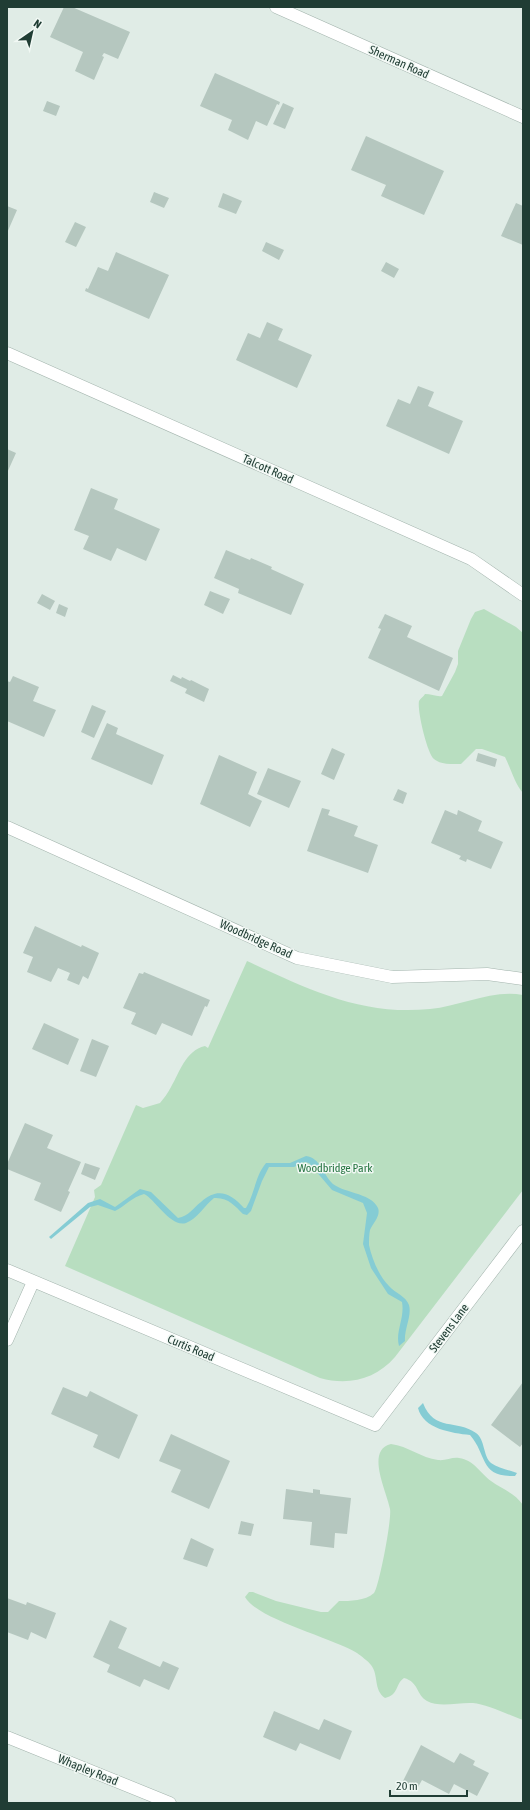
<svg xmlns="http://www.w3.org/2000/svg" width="530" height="1810" font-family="'Asap Condensed',sans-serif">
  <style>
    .green { fill: #b8dec0 }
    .water { fill: #85ccd4 }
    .building { fill: #b5c7bf }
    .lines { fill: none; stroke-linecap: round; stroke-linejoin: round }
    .minor-casing { stroke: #a3b4ad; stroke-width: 13 }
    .minor { stroke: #fff; stroke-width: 12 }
    .labels { text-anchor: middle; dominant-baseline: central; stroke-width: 3; stroke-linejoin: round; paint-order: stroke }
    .street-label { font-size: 12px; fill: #203d34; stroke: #f1f8f4 }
    .park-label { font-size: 12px; fill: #287643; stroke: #f1f8f4 }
  </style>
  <rect width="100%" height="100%" fill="#e0ece6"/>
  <path class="green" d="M484 609 516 627 523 633V793C515 784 511 769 505 757L482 749H476L461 764C452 764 441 765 434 759 427 753 417 710 419 701 420 699 424 696 425 694 431 694 437 697 442 696L455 672 458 664V651L471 619 475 612Z
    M247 961C308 989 361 1016 430 1009 461 1006 493 989 523 995V1190L395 1357C376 1379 349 1386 320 1378L65 1266 95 1197 94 1190 101 1185 136 1105 143 1108 160 1103C164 1098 168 1093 171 1087 180 1072 185 1051 205 1046L208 1048Z
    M391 1444C408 1446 421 1458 438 1460 445 1461 452 1457 459 1458 474 1460 480 1473 491 1481 502 1489 515 1493 523 1505V1720C509 1715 486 1704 473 1703 459 1702 440 1708 427 1701 416 1695 419 1682 404 1678 395 1684 399 1695 385 1698 373 1690 379 1675 371 1665 368 1661 361 1656 357 1653 333 1638 257 1619 245 1597L249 1592H253L276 1601 321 1612H328L339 1601C350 1601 365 1601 374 1593 379 1587 392 1519 390 1509 387 1492 365 1450 391 1444Z"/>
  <path class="water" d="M306 1156C320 1158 323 1173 331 1182 340 1193 371 1192 378 1208 381 1216 373 1223 370 1230 369 1234 369 1241 369 1245 372 1259 379 1276 389 1286 395 1293 406 1296 409 1305 412 1316 404 1329 405 1341L399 1346C395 1332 405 1318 402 1302L388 1294 371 1268 363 1244 367 1213 363 1203 332 1190 309 1163 304 1162 294 1167H269L262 1181 251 1211 247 1215 243 1214C235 1206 228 1197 214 1198 205 1205 197 1219 186 1223 171 1228 155 1199 144 1194 132 1197 125 1206 115 1211L98 1205 90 1207 51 1239 49 1237 88 1203 100 1199 115 1207 140 1189 151 1192 178 1218C189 1216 193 1208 201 1202 218 1187 230 1193 244 1208H246C255 1193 255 1176 266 1163H290Z
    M423 1403C434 1432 457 1419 476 1433 485 1439 483 1456 491 1463 498 1468 509 1470 517 1473L515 1476C479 1477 488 1456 470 1435 452 1433 423 1429 418 1408Z"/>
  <path class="building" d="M64 7H72L130 32 118 59 104 53 102 56 104 57 94 80 75 71 83 52 50 37Z
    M215 73 280 102 279 105 277 104 267 126 256 121 248 140 228 130 232 120 200 106Z
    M47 101 60 106 56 116 43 111Z
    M283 103 294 108 285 129 273 124Z
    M366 136 444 171 424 215 381 196 386 185 351 170Z
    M154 192 169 198 164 208 150 202Z
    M223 193 242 201 236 214 218 207Z
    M516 203 523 206V245L501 236Z
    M7 206 17 210 7 233Z
    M75 222 86 227 76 247 65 242Z
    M266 242 284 250 279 260 262 251Z
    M116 252 169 275 149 319 85 291 86 288 88 289 98 267 108 271Z
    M386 262 399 269 394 278 381 271Z
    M267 322 283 329 278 340 312 355 297 388 236 360 248 333 260 338Z
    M418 386 434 392 428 406 463 421 449 454 386 426 398 399 410 404Z
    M7 449 16 453 7 473Z
    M91 488 118 499 114 509 160 529 146 561 117 548 111 561 83 549 89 536 74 530Z
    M226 550 250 560 251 558 272 567 271 569 304 584 291 615 238 593 239 589 214 578Z
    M210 591 230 599 223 614 204 605Z
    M42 594 55 601 50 610 37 603Z
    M59 604 68 608 65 617 56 613Z
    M385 614 412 626 407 637 453 658 439 691 368 658 381 629 378 628Z
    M173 675 181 679 182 677 190 681 191 680 209 689 204 702 185 693 187 689 170 681Z
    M13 676 39 687 33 701 56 710 44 737 7 721V681L10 682Z
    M92 705 106 711 94 738 81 732Z
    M107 723 118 728 116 734 164 755 152 785 91 759Z
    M332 748 345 754 334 780 321 774Z
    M478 753 497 759 495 767 476 761Z
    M219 755 257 772 248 794 262 801 250 827 200 804Z
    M268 768 301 781 289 808 257 794Z
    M398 789 407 793 403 804 393 800Z
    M322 808 330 810 328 815 358 826 354 836 378 845 368 873 307 851Z
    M445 810 457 815 458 810 482 821 478 831 503 842 491 869 467 859 466 862 459 859 461 856 431 843Z
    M35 926 81 947 82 945 99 953 88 979 83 976 79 985 67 980 70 973 58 968 51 982 27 972 33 957 23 953Z
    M144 972 210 1000 207 1007 205 1006 192 1036 162 1023 156 1035 131 1024 136 1013 123 1008 139 973 143 974Z
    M44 1023 79 1039 68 1065 32 1049Z
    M92 1039 109 1046 96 1077 80 1071Z
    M25 1123 53 1135 47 1148 81 1162 68 1191 70 1192 61 1212 34 1200 41 1183 7 1169V1164Z
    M85 1163 100 1168 95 1180 81 1174Z
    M523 1382V1443L520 1447 491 1425Z
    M63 1387 87 1397 90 1391 138 1415 119 1459 93 1447 98 1435 51 1414Z
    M171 1434 230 1461 209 1509 171 1492 181 1470 159 1461Z
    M286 1489 313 1493V1489L320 1490V1494L351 1498 347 1534 335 1533 334 1548 310 1545 312 1522 283 1519Z
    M241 1521 254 1524 251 1536 238 1534Z
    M191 1538 214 1549 207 1567 183 1559Z
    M7 1598 26 1605 27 1602 56 1613 46 1639 31 1632 28 1640 7 1632Z
    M110 1620 127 1628 118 1648 160 1667 163 1661 179 1668 169 1690 144 1679 140 1687 107 1672 110 1665 93 1657Z
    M274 1711 319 1730 324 1719 352 1731 340 1760 300 1743 296 1751 263 1737Z
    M421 1745 454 1763 460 1753 475 1761 473 1765 489 1773 477 1796 454 1784 449 1794 422 1780 417 1789 403 1781Z"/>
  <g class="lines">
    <defs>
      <path id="minor" d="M276 7 523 117
        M7 353 471 559 523 595
        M7 827 297 958 392 977 487 974 523 979
        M7 1270 375 1425 523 1231
        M7 1340 33 1282
        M7 1737 170 1803"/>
    </defs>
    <use href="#minor" class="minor-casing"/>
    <use href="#minor" class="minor"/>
  </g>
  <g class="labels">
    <g class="street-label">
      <text transform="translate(399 62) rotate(24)">Sherman Road</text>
      <text transform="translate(268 469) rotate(24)">Talcott Road</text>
      <text transform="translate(256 939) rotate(24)">Woodbridge Road</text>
      <text transform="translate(449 1328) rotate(-53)">Stevens Lane</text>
      <text transform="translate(191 1348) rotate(23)">Curtis Road</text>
      <text transform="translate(88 1770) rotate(22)">Whapley Road</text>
    </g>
    <g class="park-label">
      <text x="335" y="1168">Woodbridge Park</text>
    </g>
  </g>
  <rect width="530" height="1810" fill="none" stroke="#203d34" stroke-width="16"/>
  <g transform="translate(32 32) rotate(34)" stroke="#f1f8f4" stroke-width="3" paint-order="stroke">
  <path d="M0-3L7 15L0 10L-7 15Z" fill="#203d34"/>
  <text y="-6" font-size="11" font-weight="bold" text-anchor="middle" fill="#203d34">N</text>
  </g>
  <path d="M390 1790v6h77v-6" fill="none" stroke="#203d34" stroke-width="2"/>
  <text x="396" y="1790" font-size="12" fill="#203d34" stroke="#f1f8f4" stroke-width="3" paint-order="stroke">20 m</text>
</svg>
